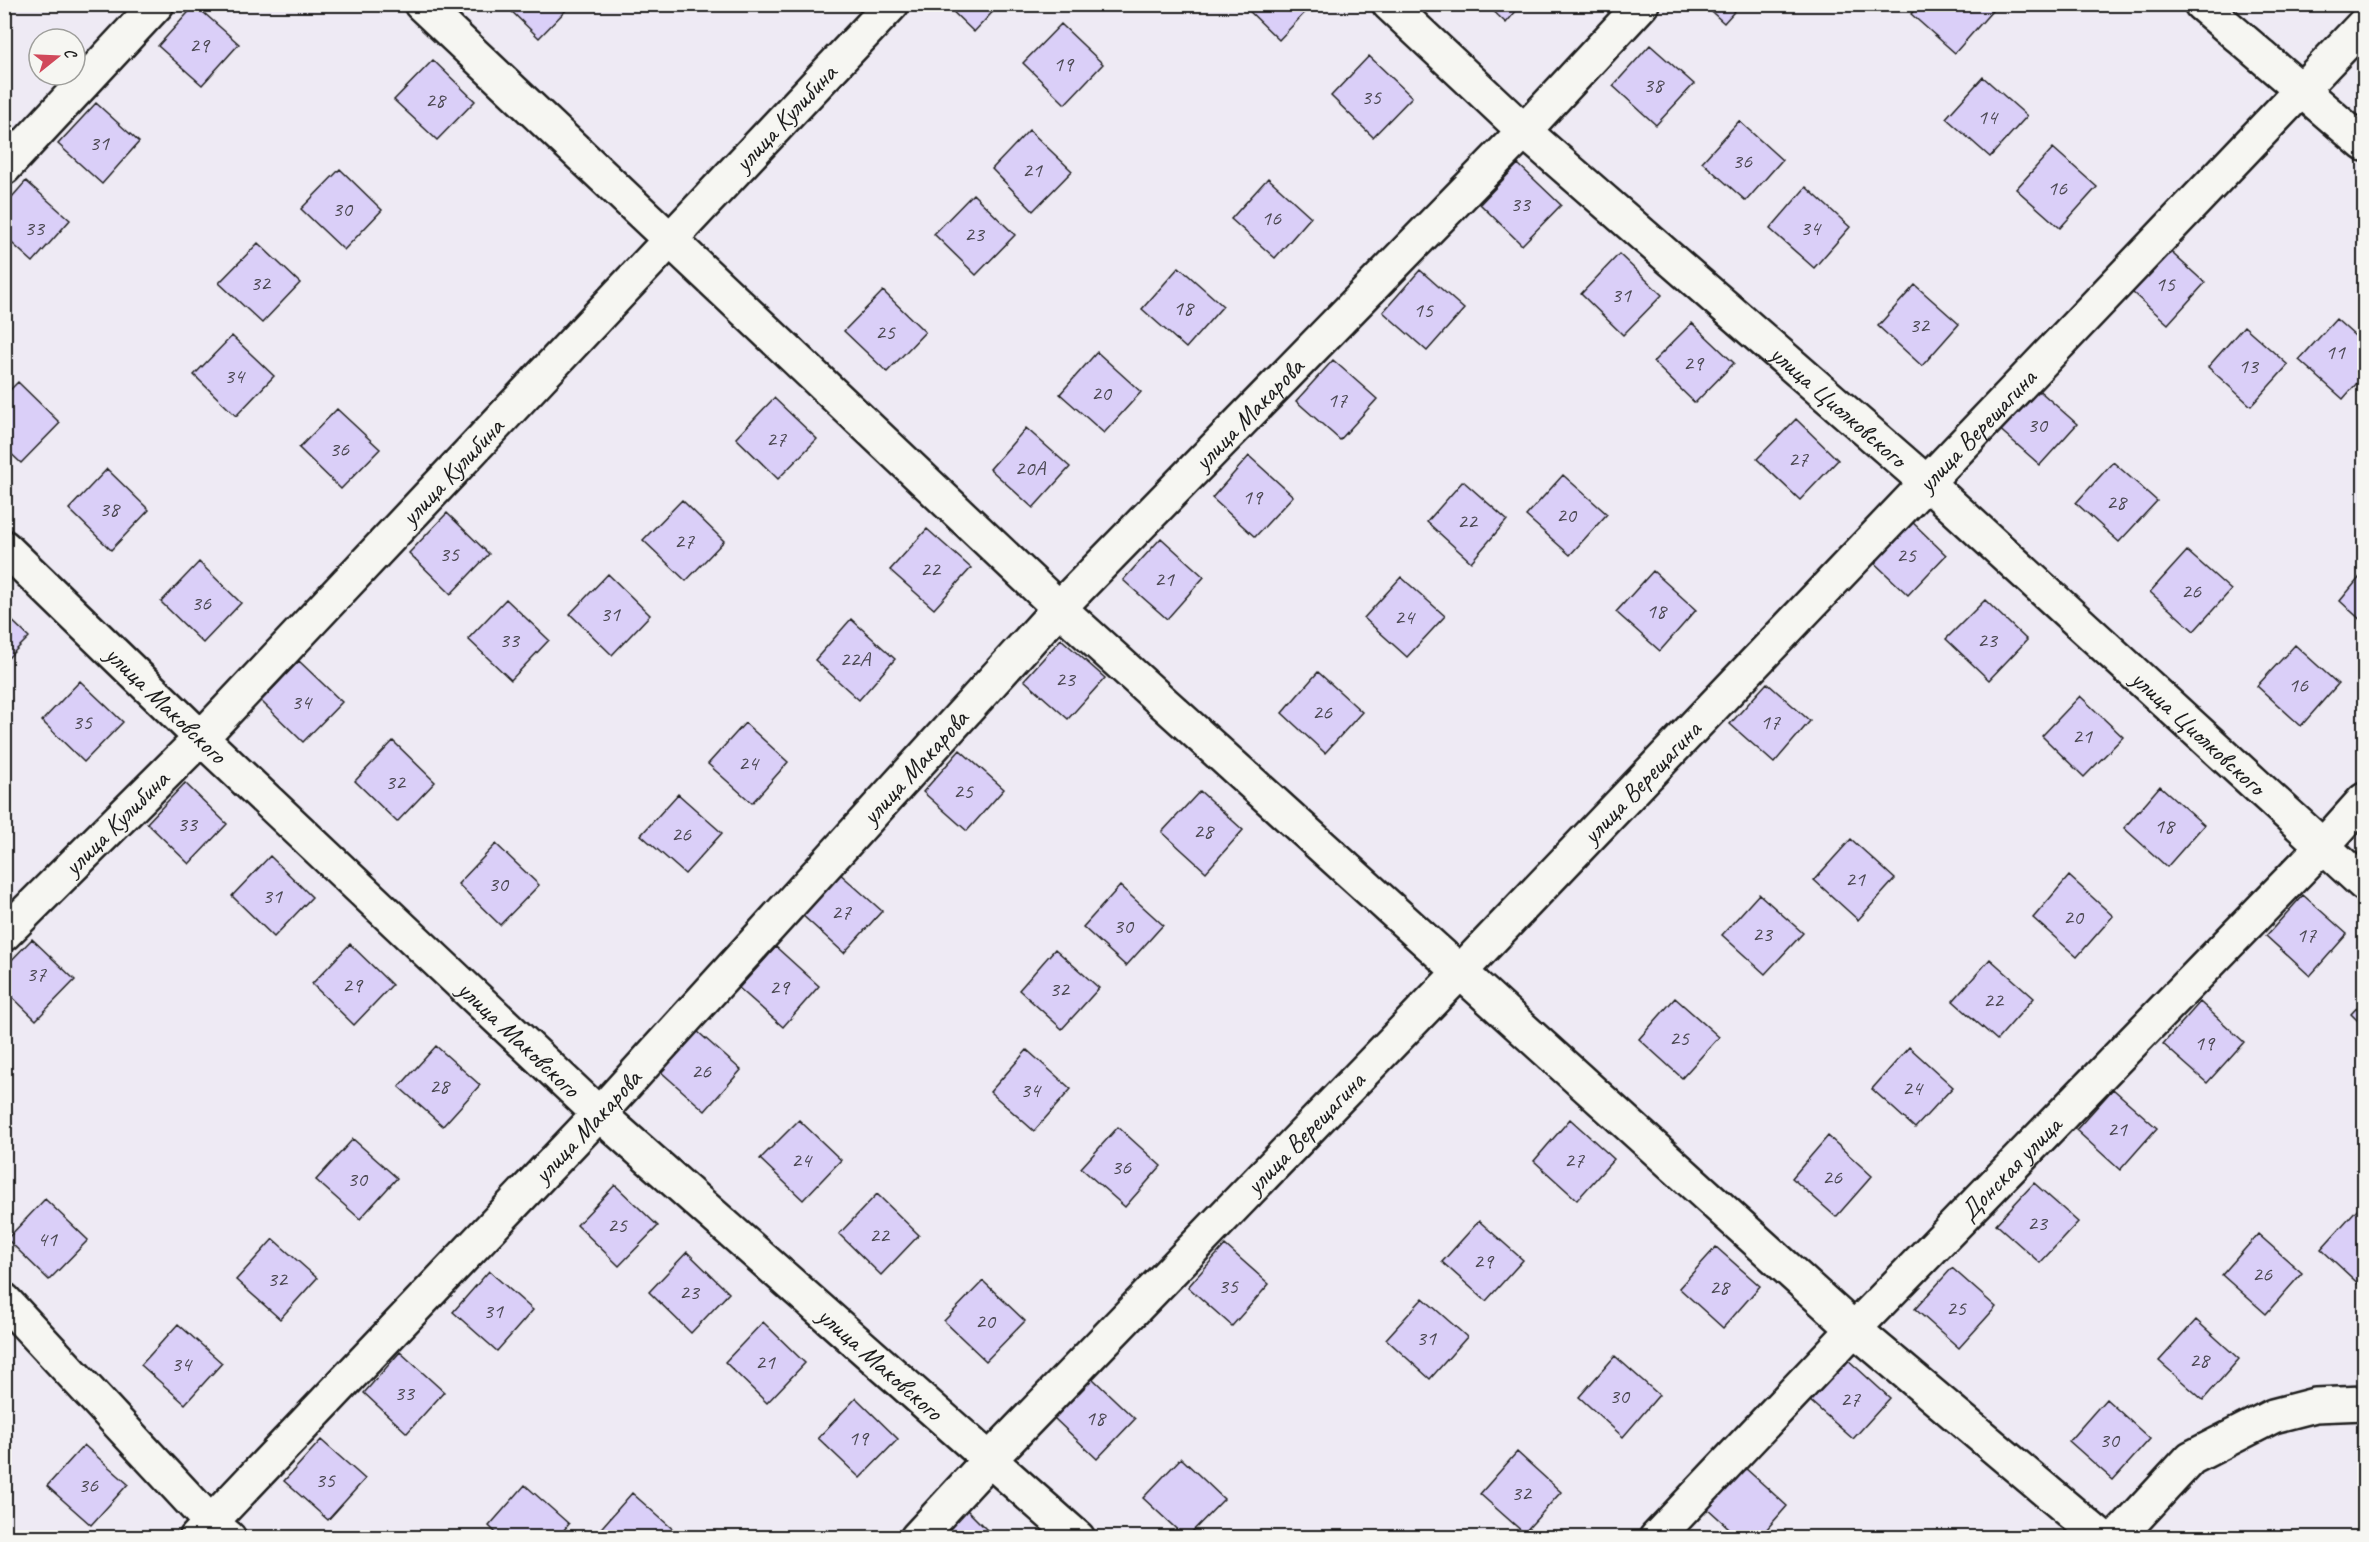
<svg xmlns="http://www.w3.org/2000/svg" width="2369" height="1542" font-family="Caveat,sans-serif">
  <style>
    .building { fill: #dacff8; stroke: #1c1c1c; stroke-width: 1.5 }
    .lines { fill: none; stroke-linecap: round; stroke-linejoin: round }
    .street-casing { stroke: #1c1c1c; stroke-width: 38 }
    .street { stroke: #f6f6f2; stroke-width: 33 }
    .labels { text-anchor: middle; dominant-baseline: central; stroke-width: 6; stroke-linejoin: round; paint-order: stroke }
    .number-label { font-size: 22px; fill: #4c4953 }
    .street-label { font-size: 26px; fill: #1c1c1c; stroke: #f6f6f2 }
  </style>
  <rect width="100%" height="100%" fill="#eeeaf4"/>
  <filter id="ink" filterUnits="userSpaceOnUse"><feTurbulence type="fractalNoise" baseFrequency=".0167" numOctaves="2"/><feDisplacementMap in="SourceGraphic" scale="12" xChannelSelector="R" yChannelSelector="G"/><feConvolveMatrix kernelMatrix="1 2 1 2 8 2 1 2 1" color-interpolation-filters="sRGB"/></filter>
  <g filter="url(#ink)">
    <path class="building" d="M504 4H572L539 38Z
      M945 4H1000L974 32Z
      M1242 4H1313L1279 40Z
      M1486 4H1522L1506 23Z
      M1703 4H1741L1724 23Z
      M1919 4H1985L1992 11 1955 53 1911 14Z
      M195 5 239 44 202 85 158 46Z
      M1061 24 1103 64 1065 104 1023 63Z
      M1650 45 1694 84 1656 125 1613 86Z
      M1369 56 1412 97 1373 137 1331 96Z
      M433 60 475 101 437 140 394 100Z
      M1983 77 2027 116 1990 157 1946 118Z
      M96 103 139 142 102 184 58 144Z
      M1739 121 1782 160 1746 201 1702 162Z
      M1029 130 1072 171 1033 211 992 169Z
      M2053 148 2097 187 2060 228 2016 189Z
      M1518 164 1561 205 1522 245 1480 204Z
      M340 169 382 210 344 250 301 209Z
      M1268 178 1311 217 1275 258 1231 219Z
      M26 181 70 220 33 262 4 236V206Z
      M1806 187 1850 227 1814 268 1770 229Z
      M973 194 1015 235 976 275 934 234Z
      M258 243 300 283 262 323 219 283Z
      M2162 244 2205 283 2168 324 2124 285Z
      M1619 254 1662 295 1623 335 1581 294Z
      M1179 267 1223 306 1186 348 1142 309Z
      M1420 270 1464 309 1427 351 1383 312Z
      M1915 285 1959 324 1922 366 1878 326Z
      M883 291 925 332 887 372 844 331Z
      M2336 319 2364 344V375L2343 399 2299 360Z
      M1692 323 1734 363 1695 403 1653 362Z
      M2244 326 2288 365 2251 406 2208 367Z
      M232 336 274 376 236 416 194 375Z
      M1097 352 1141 392 1104 433 1060 394Z
      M1333 360 1377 399 1340 440 1296 401Z
      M18 382 60 423 21 463 4 447V396Z
      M2033 385 2077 424 2040 465 1996 426Z
      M774 398 817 439 778 479 736 438Z
      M337 409 380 449 341 489 299 448Z
      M1796 419 1838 460 1800 500 1757 459Z
      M1026 428 1070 467 1033 508 990 469Z
      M1249 456 1293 496 1255 537 1212 498Z
      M2113 462 2157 501 2119 542 2076 503Z
      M107 469 149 510 111 550 69 509Z
      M1563 475 1607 514 1570 555 1526 516Z
      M1463 481 1507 520 1471 562 1427 522Z
      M682 500 724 541 686 581 643 540Z
      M447 513 489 554 451 594 409 553Z
      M1904 514 1946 555 1908 595 1865 554Z
      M927 529 971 568 934 609 890 570Z
      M1161 538 1204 577 1167 619 1123 580Z
      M2187 551 2231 590 2194 631 2150 592Z
      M199 562 241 603 203 643 161 602Z
      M1653 571 1696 610 1660 651 1616 612Z
      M2364 572V623L2340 601Z
      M608 574 650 615 612 655 570 614Z
      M1401 577 1445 616 1407 657 1364 618Z
      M506 599 549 640 511 680 468 639Z
      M1985 600 2027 640 1989 680 1946 639Z
      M4 613 29 637 4 662Z
      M851 619 895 659 859 700 815 660Z
      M1061 639 1105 678 1068 719 1024 680Z
      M2295 645 2338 684 2301 726 2257 686Z
      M299 661 342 702 303 742 261 701Z
      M1318 672 1362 712 1325 753 1282 713Z
      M80 681 123 722 84 762 42 721Z
      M1767 683 1810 721 1774 763 1730 724Z
      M2080 696 2123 737 2084 777 2042 736Z
      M745 723 788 762 752 803 708 764Z
      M393 741 435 782 397 822 355 781Z
      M960 750 1004 789 967 831 923 792Z
      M185 783 227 824 189 864 147 823Z
      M2160 786 2204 825 2167 867 2124 828Z
      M1200 791 1243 830 1206 872 1162 832Z
      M678 794 722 833 685 874 641 835Z
      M1851 839 1895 879 1858 920 1814 880Z
      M496 844 539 885 500 925 458 884Z
      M270 856 312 897 274 937 232 896Z
      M838 872 882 911 844 953 801 914Z
      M2069 876 2113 916 2077 957 2033 918Z
      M1120 886 1163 925 1126 966 1083 927Z
      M1759 894 1803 933 1765 974 1722 935Z
      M2303 895 2347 934 2310 976 2266 936Z
      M32 939 75 980 36 1020 4 989V968Z
      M350 944 392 985 354 1025 312 984Z
      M776 947 819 986 783 1027 739 988Z
      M1055 949 1099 988 1062 1029 1019 990Z
      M1990 959 2034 998 1997 1040 1953 1001Z
      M1675 998 1719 1037 1682 1078 1639 1039Z
      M2364 1000V1027L2351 1014Z
      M2200 1002 2244 1042 2207 1083 2163 1044Z
      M697 1031 741 1070 705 1111 661 1072Z
      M436 1046 480 1085 443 1126 399 1087Z
      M1909 1047 1953 1087 1915 1128 1872 1089Z
      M1027 1050 1071 1089 1034 1131 990 1092Z
      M2113 1089 2157 1128 2120 1170 2076 1130Z
      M1570 1119 1614 1159 1577 1200 1534 1161Z
      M799 1120 841 1160 803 1200 760 1159Z
      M1118 1127 1161 1166 1125 1207 1081 1168Z
      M1828 1136 1872 1176 1836 1217 1792 1178Z
      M353 1139 397 1178 360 1219 316 1180Z
      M2034 1183 2078 1222 2040 1263 1996 1224Z
      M615 1185 658 1226 619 1266 577 1225Z
      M877 1194 919 1235 881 1275 839 1234Z
      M45 1199 88 1240 49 1280 7 1239Z
      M2358 1208 2364 1214V1289L2321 1249Z
      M1479 1221 1523 1260 1486 1301 1442 1262Z
      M2258 1234 2302 1273 2266 1314 2222 1275Z
      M273 1239 317 1278 280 1319 236 1280Z
      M1225 1245 1269 1284 1232 1326 1188 1287Z
      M1716 1247 1760 1286 1723 1328 1679 1288Z
      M687 1252 729 1293 691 1333 649 1292Z
      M1952 1268 1996 1307 1959 1348 1915 1309Z
      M489 1271 533 1310 497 1351 453 1312Z
      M983 1281 1025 1321 986 1361 944 1321Z
      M1423 1298 1467 1337 1430 1379 1386 1339Z
      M2196 1320 2239 1359 2203 1400 2159 1361Z
      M763 1322 805 1363 767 1403 725 1362Z
      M178 1324 222 1363 185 1404 141 1365Z
      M400 1352 444 1392 407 1433 364 1393Z
      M1615 1356 1659 1395 1623 1437 1579 1397Z
      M1847 1359 1890 1398 1853 1439 1809 1400Z
      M1092 1378 1135 1419 1097 1459 1054 1418Z
      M856 1398 898 1439 860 1478 818 1438Z
      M2106 1399 2150 1439 2113 1480 2069 1441Z
      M321 1440 365 1479 328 1520 284 1481Z
      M84 1445 128 1484 91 1525 47 1486Z
      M1517 1452 1561 1492 1524 1533 1480 1494Z
      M1181 1458 1224 1499 1186 1538 1143 1498Z
      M1743 1466 1787 1506 1759 1538H1740L1706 1507Z
      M525 1485 569 1524 557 1538H501L489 1526Z
      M632 1493 676 1532 671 1538H600L596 1534Z
      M965 1508 995 1538H937Z"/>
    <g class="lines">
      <defs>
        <g id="street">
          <path d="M421 4 1059 608 1854 1329 2102 1538"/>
          <path id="s1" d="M1389 4 1524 131 1927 483 2364 884"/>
          <path d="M2201 4 2364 144"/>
          <path d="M4 168 157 4"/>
          <path id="s2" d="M4 547 201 738 599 1114 1078 1538"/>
          <path id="s3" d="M4 934 201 738 892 4"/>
          <path d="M4 1300 211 1523 229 1538"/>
          <path id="s4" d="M196 1538 599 1114 1059 608 1524 131 1642 4"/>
          <path id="s5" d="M917 1538 989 1460 1459 973 2364 24"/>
          <path id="s6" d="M1656 1538 1854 1329 2323 846 2364 800"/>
          <path d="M2117 1538 2191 1458 2273 1416 2315 1405 2364 1403"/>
        </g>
      </defs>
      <use href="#street" class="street-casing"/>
      <use href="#street" class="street"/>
    </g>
  </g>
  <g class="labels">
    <g class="number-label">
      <text x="199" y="45">29</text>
      <text x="1063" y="64">19</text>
      <text x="1653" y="85">38</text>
      <text x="1371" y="97">35</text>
      <text x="435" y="100">28</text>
      <text x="1987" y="117">14</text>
      <text x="99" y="143">31</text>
      <text x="1742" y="161">36</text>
      <text x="1032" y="170">21</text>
      <text x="2057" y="188">16</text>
      <text x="1520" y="204">33</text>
      <text x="342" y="209">30</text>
      <text x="1271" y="218">16</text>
      <text x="34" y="228">33</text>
      <text x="1810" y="228">34</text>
      <text x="974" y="234">23</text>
      <text x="260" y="283">32</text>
      <text x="2165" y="284">15</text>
      <text x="1621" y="295">31</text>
      <text x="1183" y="308">18</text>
      <text x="1423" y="310">15</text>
      <text x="1919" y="325">32</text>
      <text x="885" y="332">25</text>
      <text x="2335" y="352">11</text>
      <text x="1693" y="363">29</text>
      <text x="2248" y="366">13</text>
      <text x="234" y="376">34</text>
      <text x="1101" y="393">20</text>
      <text x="1337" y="400">17</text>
      <text x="2037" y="425">30</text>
      <text x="776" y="439">27</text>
      <text x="339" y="449">36</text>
      <text x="1798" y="459">27</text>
      <text x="1030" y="468">20А</text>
      <text x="1252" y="497">19</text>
      <text x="2116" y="502">28</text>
      <text x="109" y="509">38</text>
      <text x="1566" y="515">20</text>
      <text x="1467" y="521">22</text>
      <text x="684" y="541">27</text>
      <text x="449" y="554">35</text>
      <text x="1906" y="555">25</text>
      <text x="930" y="569">22</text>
      <text x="1164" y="579">21</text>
      <text x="2191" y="591">26</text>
      <text x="201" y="603">36</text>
      <text x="1656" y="611">18</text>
      <text x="610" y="614">31</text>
      <text x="1404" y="617">24</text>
      <text x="509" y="640">33</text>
      <text x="1987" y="640">23</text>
      <text x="855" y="659">22А</text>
      <text x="1065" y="679">23</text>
      <text x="2298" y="685">16</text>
      <text x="301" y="702">34</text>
      <text x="1322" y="712">26</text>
      <text x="82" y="722">35</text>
      <text x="1770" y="722">17</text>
      <text x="2082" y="736">21</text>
      <text x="748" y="763">24</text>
      <text x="395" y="782">32</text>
      <text x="963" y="791">25</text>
      <text x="187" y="824">33</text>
      <text x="2164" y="826">18</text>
      <text x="1203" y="831">28</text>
      <text x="681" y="834">26</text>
      <text x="1855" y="879">21</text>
      <text x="498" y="884">30</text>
      <text x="272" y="896">31</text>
      <text x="841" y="912">27</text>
      <text x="2073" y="917">20</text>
      <text x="1123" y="926">30</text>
      <text x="1762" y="934">23</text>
      <text x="2306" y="935">17</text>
      <text x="36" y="974">37</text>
      <text x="352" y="985">29</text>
      <text x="779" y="987">29</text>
      <text x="1059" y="989">32</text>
      <text x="1993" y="1000">22</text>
      <text x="1679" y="1038">25</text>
      <text x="2204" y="1043">19</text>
      <text x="701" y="1071">26</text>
      <text x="439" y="1086">28</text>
      <text x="1912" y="1088">24</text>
      <text x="1030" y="1090">34</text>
      <text x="2117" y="1129">21</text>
      <text x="801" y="1160">24</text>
      <text x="1574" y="1160">27</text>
      <text x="1121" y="1167">36</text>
      <text x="1832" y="1177">26</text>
      <text x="357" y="1179">30</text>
      <text x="2037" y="1223">23</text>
      <text x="617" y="1225">25</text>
      <text x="879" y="1235">22</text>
      <text x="47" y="1239">41</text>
      <text x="1483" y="1261">29</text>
      <text x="2262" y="1274">26</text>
      <text x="277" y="1279">32</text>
      <text x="1228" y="1286">35</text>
      <text x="1719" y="1287">28</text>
      <text x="689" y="1292">23</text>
      <text x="1956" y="1308">25</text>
      <text x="493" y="1311">31</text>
      <text x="985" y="1321">20</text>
      <text x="1426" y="1338">31</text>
      <text x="2199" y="1360">28</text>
      <text x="765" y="1362">21</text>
      <text x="181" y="1364">34</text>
      <text x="404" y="1393">33</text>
      <text x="1619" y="1396">30</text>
      <text x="1850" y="1399">27</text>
      <text x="1095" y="1418">18</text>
      <text x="858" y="1438">19</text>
      <text x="2109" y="1440">30</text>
      <text x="325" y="1480">35</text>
      <text x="88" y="1485">36</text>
      <text x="1521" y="1493">32</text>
    </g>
    <g class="street-label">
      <text stroke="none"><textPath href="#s3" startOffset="1130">улица Кулибина</textPath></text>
      <text stroke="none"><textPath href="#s1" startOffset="603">улица Циолковского</textPath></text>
      <text stroke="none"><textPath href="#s4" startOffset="1540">улица Макарова</textPath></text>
      <text stroke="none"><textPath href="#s5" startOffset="1533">улица Верещагина</textPath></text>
      <text stroke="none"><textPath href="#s3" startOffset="644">улица Кулибина</textPath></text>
      <text stroke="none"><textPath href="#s2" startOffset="226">улица Маковского</textPath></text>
      <text stroke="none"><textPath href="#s1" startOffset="1089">улица Циолковского</textPath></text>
      <text stroke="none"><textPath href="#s4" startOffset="1054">улица Макарова</textPath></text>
      <text stroke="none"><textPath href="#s5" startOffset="1047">улица Верещагина</textPath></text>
      <text stroke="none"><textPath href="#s3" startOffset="158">улица Кулибина</textPath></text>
      <text stroke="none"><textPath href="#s2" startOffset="712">улица Маковского</textPath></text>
      <text stroke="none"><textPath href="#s4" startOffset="568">улица Макарова</textPath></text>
      <text stroke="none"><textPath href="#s5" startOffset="561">улица Верещагина</textPath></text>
      <text stroke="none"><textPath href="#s6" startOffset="512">Донская улица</textPath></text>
      <text stroke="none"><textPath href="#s2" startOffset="1198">улица Маковского</textPath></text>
    </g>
  </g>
  <rect width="2369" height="1542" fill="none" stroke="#f6f6f2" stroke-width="24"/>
  <rect x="12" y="12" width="2345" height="1518" fill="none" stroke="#1c1c1c" stroke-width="2" filter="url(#ink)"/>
  <g transform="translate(57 57) rotate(72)"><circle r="28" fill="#f6f6f2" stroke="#9f9f9c" stroke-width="1.5"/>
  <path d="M0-4.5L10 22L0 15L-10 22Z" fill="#d1495b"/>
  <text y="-9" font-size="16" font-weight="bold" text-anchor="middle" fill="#1c1c1c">С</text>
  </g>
</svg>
